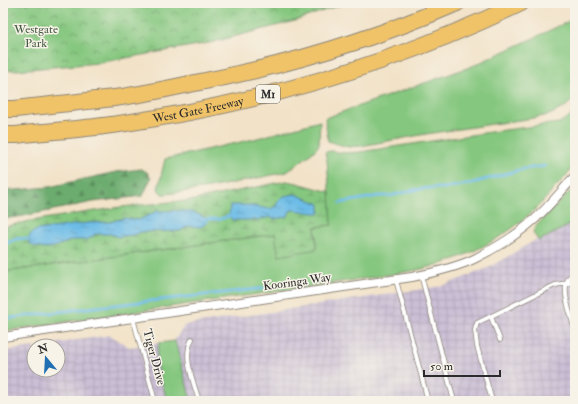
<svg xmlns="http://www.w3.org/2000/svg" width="578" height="404" font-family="'IM FELL Double Pica',serif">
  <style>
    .industrial { fill: url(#industrial-grid) }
    .grass { fill: #85c77f; stroke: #587955 }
    .forest { fill: url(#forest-firs); stroke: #4c6c4c }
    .wetland { fill: url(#wetland-marsh); stroke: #587955 }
    .park { fill: url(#park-crowns); stroke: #587955 }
    .water { fill: url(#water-ripples); stroke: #4c7489 }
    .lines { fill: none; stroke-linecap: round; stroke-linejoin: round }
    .stream { stroke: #6cbce7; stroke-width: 3 }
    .service-casing { stroke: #8e867a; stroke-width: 5.5 }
    .minor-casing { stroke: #8e867a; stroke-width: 10 }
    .motorway-casing { stroke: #8e867a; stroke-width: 18 }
    .service { stroke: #fff; stroke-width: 4 }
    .minor { stroke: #fff; stroke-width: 8 }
    .motorway { stroke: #f0c369; stroke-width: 16 }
    .labels { text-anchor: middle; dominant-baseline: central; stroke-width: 3; stroke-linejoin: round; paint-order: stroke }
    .shield { fill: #f7f3e8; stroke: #686764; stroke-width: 1 }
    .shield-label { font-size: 11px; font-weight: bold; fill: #2b2b2b }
    .park-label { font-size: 12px; fill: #465a44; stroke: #f7f3e8 }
    .street-label { font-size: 12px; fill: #2b2b2b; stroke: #f7f3e8 }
  </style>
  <defs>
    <pattern id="industrial-grid" width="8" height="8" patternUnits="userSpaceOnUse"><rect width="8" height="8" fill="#cbbfd5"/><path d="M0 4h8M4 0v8" fill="none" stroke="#aea4b7"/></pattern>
    <pattern id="forest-firs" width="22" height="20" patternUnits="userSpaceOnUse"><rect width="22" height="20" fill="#6cac6e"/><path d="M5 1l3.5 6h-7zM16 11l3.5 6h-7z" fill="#598c5b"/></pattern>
    <pattern id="wetland-marsh" width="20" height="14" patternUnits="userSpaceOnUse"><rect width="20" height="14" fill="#85c77f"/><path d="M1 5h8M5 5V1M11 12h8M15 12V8" fill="none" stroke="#6da268"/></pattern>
    <pattern id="park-crowns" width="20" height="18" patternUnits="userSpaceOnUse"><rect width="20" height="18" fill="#85c77f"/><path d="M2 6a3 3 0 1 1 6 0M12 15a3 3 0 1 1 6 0" fill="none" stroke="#6da268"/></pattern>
    <pattern id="water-ripples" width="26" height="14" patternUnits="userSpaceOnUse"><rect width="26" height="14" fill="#6cbce7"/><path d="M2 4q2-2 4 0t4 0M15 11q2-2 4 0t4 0" fill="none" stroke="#5999bb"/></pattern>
  </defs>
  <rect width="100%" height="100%" fill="#f7f3e8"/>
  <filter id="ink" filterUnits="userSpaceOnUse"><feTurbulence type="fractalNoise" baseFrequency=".025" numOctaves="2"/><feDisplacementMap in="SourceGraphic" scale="8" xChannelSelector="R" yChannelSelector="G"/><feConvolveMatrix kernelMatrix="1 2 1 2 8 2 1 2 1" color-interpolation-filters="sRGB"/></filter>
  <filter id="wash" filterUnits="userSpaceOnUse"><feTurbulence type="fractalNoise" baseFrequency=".012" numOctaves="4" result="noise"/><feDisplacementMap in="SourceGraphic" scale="16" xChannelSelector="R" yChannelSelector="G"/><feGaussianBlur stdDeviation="0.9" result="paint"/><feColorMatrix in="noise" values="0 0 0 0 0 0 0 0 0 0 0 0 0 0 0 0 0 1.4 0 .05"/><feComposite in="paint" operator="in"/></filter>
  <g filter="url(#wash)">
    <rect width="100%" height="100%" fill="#f2e2c8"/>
    <path class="industrial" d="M575 222V401H3V351L34 347V370H58V346H39L110 335 129 347 174 341 185 325 442 286 488 268 537 239 540 241Z"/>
    <path class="grass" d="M575 18V98L565 107 549 115 533 118 426 134 361 146 348 147 341 145 328 141 325 118 470 67 536 37Z
      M575 113C575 122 577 159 574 164 569 174 560 182 553 190 521 229 475 256 426 268 409 272 392 274 375 277L3 331V272L275 234 279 256 317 244 315 227 332 225 327 160 325 152 331 151 346 153 360 152 497 131 559 123Z
      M320 121 319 145 313 152 287 172 209 188 166 194H162L158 189 165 159 254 139Z
      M575 186V222L539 241 537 239 533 232 536 226Z
      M175 341 191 401H168C163 387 157 370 157 355 157 351 158 347 159 343Z"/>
    <path class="forest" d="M141 169 147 172 151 178 143 196 93 202 24 216 3 219V191L49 187 116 172Z"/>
    <path class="wetland" d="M286 181 297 183 330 192 332 225 315 227 317 249 279 256 275 234 3 272V227L30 221 121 207 171 202 189 201Z"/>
    <path class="park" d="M3 3H346L295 21 209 43 98 63 18 70H3Z"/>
    <path class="water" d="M295 194 320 204V213C311 214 301 210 291 210L287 217 273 219 270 217 258 220H232L229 216 230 205H248L270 209 276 206 278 201 284 196Z
      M157 211C174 211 192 208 207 219L208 222 201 227 189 226 180 231 141 232 133 235 118 237 111 234H96L87 240H73L54 247 44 249 33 246 29 243C28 236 30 233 37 230L87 223 110 222 124 218 139 220Z"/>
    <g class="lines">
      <path class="stream" d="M340 203 379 196H390L414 190 429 188H444L469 184 523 169 545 166
        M207 219H220L229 216
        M3 245C13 240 17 237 28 239
        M3 319 96 307 267 288"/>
    </g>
  </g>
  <g filter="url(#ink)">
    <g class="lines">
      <defs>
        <path id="service" d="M575 272C572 274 570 276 568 279 561 291 572 318 575 331
          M421 275 454 401
          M396 280 428 401
          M491 317 500 340
          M133 318 155 401
          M192 339C182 358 194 382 199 401
          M492 401 477 346 475 330 477 323 555 285 575 282"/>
        <path id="minor" d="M3 337 412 277C432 273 455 268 474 259 496 248 517 235 535 219 550 206 562 190 575 176"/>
        <g id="motorway">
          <path d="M3 109H15C48 105 81 102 114 98 138 95 162 90 185 85 278 68 370 41 457 3"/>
          <path id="s1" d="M3 135H16C50 131 85 129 119 124 258 104 394 64 521 3"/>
        </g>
      </defs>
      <use href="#service" class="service-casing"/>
      <use href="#minor" class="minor-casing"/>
      <use href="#motorway" class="motorway-casing"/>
      <use href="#service" class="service"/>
      <use href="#minor" class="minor"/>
      <use href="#motorway" class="motorway"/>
    </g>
  </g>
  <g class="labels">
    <rect class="shield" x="256" y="85" width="24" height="18" rx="3"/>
    <g class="shield-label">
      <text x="268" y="94">M1</text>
    </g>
    <g class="park-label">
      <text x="36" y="29">Westgate<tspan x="36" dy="14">Park</tspan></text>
    </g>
    <g class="street-label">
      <text stroke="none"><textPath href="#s1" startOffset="197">West Gate Freeway</textPath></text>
      <text transform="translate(297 282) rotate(-8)">Kooringa Way</text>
      <text transform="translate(154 357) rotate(75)">Tiger Drive</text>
    </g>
  </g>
  <rect width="578" height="404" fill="none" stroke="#f7f3e8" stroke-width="16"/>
  <g transform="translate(46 358) rotate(342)"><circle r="19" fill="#f7f3e8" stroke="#a5a39c"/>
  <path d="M0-3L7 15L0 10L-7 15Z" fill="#1f6fb2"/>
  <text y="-6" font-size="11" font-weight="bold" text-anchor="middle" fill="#2b2b2b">N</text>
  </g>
  <path d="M424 370v6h76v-6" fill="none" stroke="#2b2b2b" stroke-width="2"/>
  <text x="430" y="370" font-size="12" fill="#2b2b2b" stroke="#f7f3e8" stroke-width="3" paint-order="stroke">50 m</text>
</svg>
